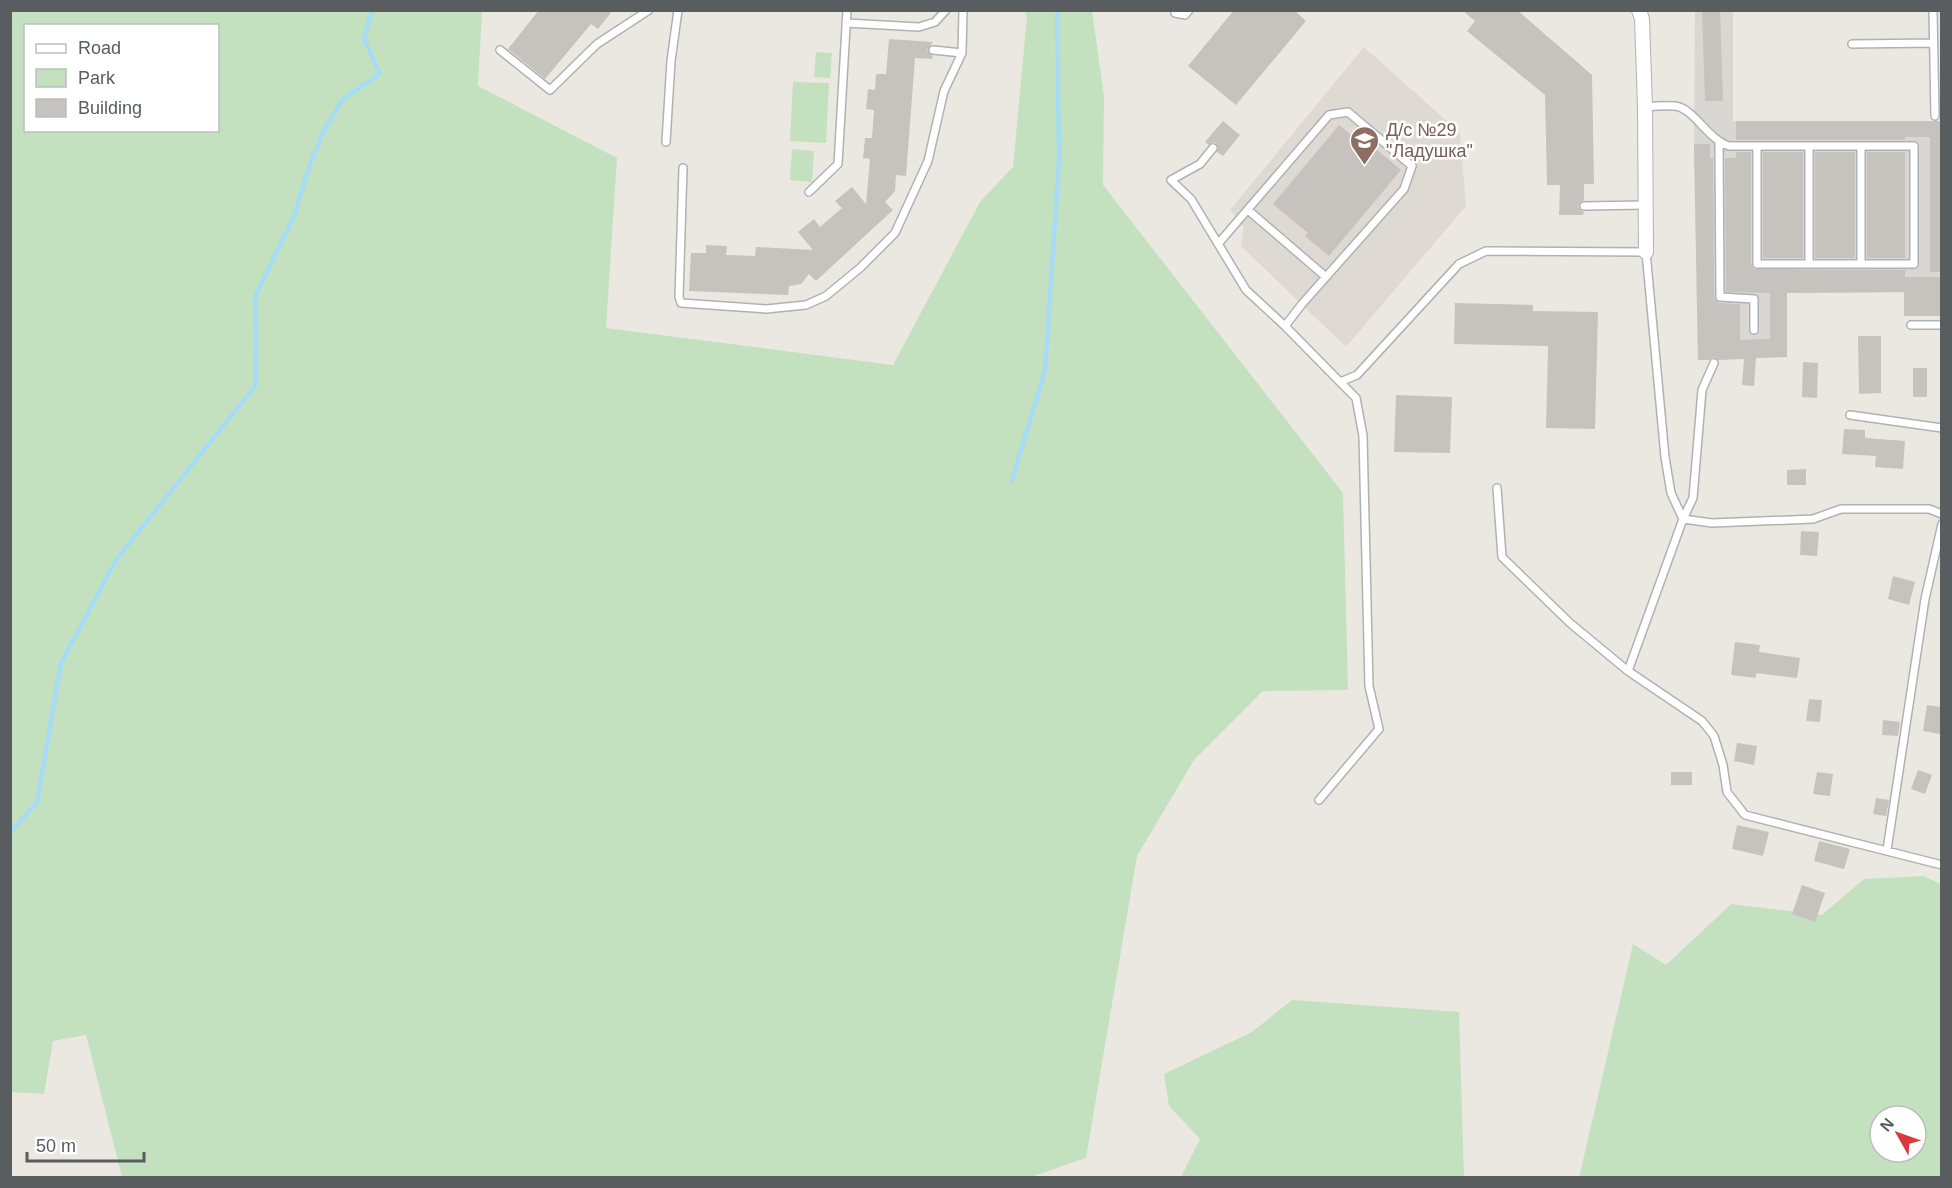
<svg xmlns="http://www.w3.org/2000/svg" width="1952" height="1188" font-family="Helvetica,sans-serif">
  <style>
    .industrial { fill: #dad7d3 }
    .education { fill: #ded9d2 }
    .green { fill: #c3e1bf; fill-rule: evenodd }
    .lines { fill: none; stroke-linecap: round; stroke-linejoin: round }
    .stream { stroke: #a6dcf6; stroke-width: 4.5 }
    .building { fill: #c6c3be }
    .lane-casing { stroke: #afb2b5; stroke-width: 10 }
    .street-casing { stroke: #afb2b5; stroke-width: 16 }
    .lane { stroke: #fff; stroke-width: 7 }
    .street { stroke: #fff; stroke-width: 14 }
    .labels { text-anchor: middle; dominant-baseline: central; stroke-width: 5; stroke-linejoin: round; paint-order: stroke }
    .education-label { font-size: 18px; fill: #785e54; stroke: #fff; text-anchor: start }
  </style>
  <rect width="100%" height="100%" fill="#ebe8e1"/>
  <path class="industrial" d="M1695 11H1733V121H1941V292L1787 293V357L1726 358 1724 360H1698L1694 144Z"/>
  <path class="education" d="M1364 47 1460 133 1466 206 1346 347 1241 246 1244 227 1230 210Z"/>
  <path class="green" d="M10 11H482L478 86 617 158 606 328 893 365 980 202 1013 167 1027 17 1025 11H1092L1104 96 1103 185 1343 493 1348 690 1263 691 1194 760 1137 856 1086 1158 1028 1178 122 1177 86 1035 53 1041 44 1094 11 1092ZM26 26H218V130H26Z
    M816 52 832 53 830 78 814 77Z
    M793 82 829 83 826 143 790 141Z
    M792 149 814 151 812 182 790 180Z
    M1923 876 1941 884V1177L1579 1178 1633 944 1666 965 1731 904 1822 915 1864 879ZM1880 1116H1916V1152H1880Z
    M1292 1000 1459 1012 1464 1177H1181L1200 1139 1169 1106 1164 1074 1252 1032Z"/>
  <g class="lines">
    <path class="stream" d="M1012 480 1045 371 1059 160 1057 10
      M10 833 37 802 61 663 116 560 256 385 255 297 294 216 309 167 324 130 343 99 380 74 364 39 372 10"/>
  </g>
  <path class="building" d="M539 10H613L598 29 591 24 545 79 508 49Z
    M1234 10H1294L1306 21 1236 105 1188 66Z
    M1462 10H1517L1592 75 1594 184H1584V200L1578 206 1580 209 1584 212 1583 215H1559L1560 185H1547L1545 95 1467 31 1475 21Z
    M1702 10H1720L1723 101H1705Z
    M889 39 933 42 927 50 933 56 932 59 915 58 906 176 896 175 895 191 885 202 893 210 816 281 809 274 801 284 789 286 788 295 689 291 691 253H706V245L727 246 726 255 755 256 756 247 813 250 798 232 814 219 820 227 842 208 835 201 852 187 866 204 870 159 863 158 865 138H872L874 110 866 109 868 89 875 90 876 74H886Z
    M1223 121 1240 135 1223 156 1217 152V144L1213 142 1209 145 1205 142Z
    M1736 121H1941V272H1930V137H1905V140H1736Z
    M1339 125 1361 143 1364 139 1401 170 1329 256 1305 236 1308 233 1273 204Z
    M1694 144H1710V158H1713L1714 298 1719 303 1740 304V340L1770 339V293L1726 292 1725 158H1736V152H1751V264L1754 269 1905 270V277H1941V316H1904V292L1787 293V357L1756 358 1754 386 1742 385 1744 359 1719 360 1714 357 1709 360H1698Z
    M1763 152H1803V258H1763Z
    M1815 152H1855V258H1815Z
    M1867 152H1905V258H1867Z
    M1455 303 1533 305V311L1598 312 1595 429 1546 428 1548 346 1454 344Z
    M1858 336H1881V393L1859 394Z
    M1803 362 1818 363 1817 398 1802 397Z
    M1913 368H1927V397H1913Z
    M1396 395 1452 397 1450 453 1394 452Z
    M1844 429 1865 430V438L1905 441 1903 469 1875 467 1876 456 1842 454Z
    M1806 469V485H1787V470Z
    M1801 531 1819 532 1817 556 1800 555Z
    M1893 576 1915 582 1909 605 1888 599Z
    M1735 642 1760 645 1759 652 1800 658 1797 678 1756 673V678L1731 675Z
    M1809 699 1822 700 1820 722 1806 721Z
    M1927 705 1941 707 1940 734 1923 731Z
    M1883 720 1900 722 1898 736 1882 735Z
    M1737 743 1757 746 1754 765 1734 761Z
    M1918 770 1932 775 1925 794 1911 789Z
    M1671 772H1692V785H1671Z
    M1817 772 1833 774 1830 796 1813 794Z
    M1876 798 1889 800 1886 816 1873 814Z
    M1737 825 1769 832 1763 856 1732 849Z
    M1819 841 1850 849 1844 869 1814 861Z
    M1802 885 1825 893 1815 922 1792 914Z"/>
  <g class="lines">
    <defs>
      <path id="lane" d="M1175 10V13L1185 15 1189 10
        M1933 10 1935 116
        M846 23 919 27 935 22 946 10
        M1852 44 1933 43
        M500 50 550 90 597 44 649 10
        M933 50 962 53
        M1645 107C1655 106 1665 105 1675 106 1694 108 1707 139 1729 146H1914V264H1757V146
        M666 142 671 61 678 10
        M1719 143 1720 297 1754 299V330
        M1809 146V264
        M1861 146V264
        M1213 148 1200 164 1171 180 1191 199 1246 290 1285 326 1340 382 1357 375 1459 264 1486 251 1646 252 1665 457 1671 493 1683 519 1628 671
        M683 168 679 297 681 303 766 309 806 305 826 296 860 268 895 233 928 161 944 91 962 53 963 10
        M809 192 838 164 847 10
        M1584 206 1645 205
        M1248 210 1326 277
        M1218 244 1329 115 1348 112 1412 166 1404 189 1302 304 1285 326
        M1911 325H1942
        M1714 363 1702 390 1693 498 1683 519 1712 523 1813 519 1841 509H1929L1942 514
        M1850 415 1942 428
        M1497 488 1502 557 1570 623 1628 671 1702 721 1714 736 1723 765 1727 792 1745 815 1942 865
        M1319 800 1379 729 1369 686 1363 436 1356 398 1340 382
        M1887 850 1925 599 1942 524"/>
      <path id="street" d="M1639 10 1642 19 1645 107 1646 252"/>
    </defs>
    <use href="#lane" class="lane-casing"/>
    <use href="#street" class="street-casing"/>
    <use href="#lane" class="lane"/>
    <use href="#street" class="street"/>
  </g>
  <defs>
    <symbol id="school-pin" viewBox="-11 -11 22 30"><path d="M0 17L-7.5 6A9.5 9.5 0 1 1 7.5 6Z" fill="#8d6e63" stroke="#fff"/><path d="M0-5L7-2L0 1L-7-2ZM-4 1L0 2.5L4 1V4Q0 6-4 4Z" fill="#fff"/></symbol>
  </defs>
  <g fill-rule="evenodd">
    <use href="#school-pin" x="1348" y="124" width="33" height="45"/>
  </g>
  <g class="labels">
    <g class="education-label">
      <text x="1386" y="130">Д/с №29<tspan x="1386" dy="21">"Ладушка"</tspan></text>
    </g>
  </g>
  <rect width="1952" height="1188" fill="none" stroke="#595d60" stroke-width="24"/>
  <rect x="24" y="24" width="195" height="108" fill="#ffffff" stroke="#bdbebf" stroke-width="1.5"/>
  <rect x="36" y="44" width="30" height="9" fill="#ffffff" stroke="#bdbebf" stroke-width="1.5"/>
  <text x="78" y="54" font-size="18" fill="#595d60">Road</text>
  <rect x="36" y="69" width="30" height="18" fill="#c3e1bf" stroke="#bdbebf" stroke-width="1.5"/>
  <text x="78" y="84" font-size="18" fill="#595d60">Park</text>
  <rect x="36" y="99" width="30" height="18" fill="#c6c3be" stroke="#bdbebf" stroke-width="1.5"/>
  <text x="78" y="114" font-size="18" fill="#595d60">Building</text>
  <g transform="translate(1898 1134) rotate(310)"><circle r="28" fill="#ffffff" stroke="#bdbebf" stroke-width="1.5"/>
  <path d="M0-4.5L10 22L0 15L-10 22Z" fill="#d83a3f"/>
  <text y="-9" font-size="16" font-weight="bold" text-anchor="middle" fill="#595d60">N</text>
  </g>
  <path d="M27 1152v9h117v-9" fill="none" stroke="#595d60" stroke-width="3"/>
  <text x="36" y="1152" font-size="18" fill="#595d60" stroke="#ffffff" stroke-width="4.5" paint-order="stroke">50 m</text>
</svg>
